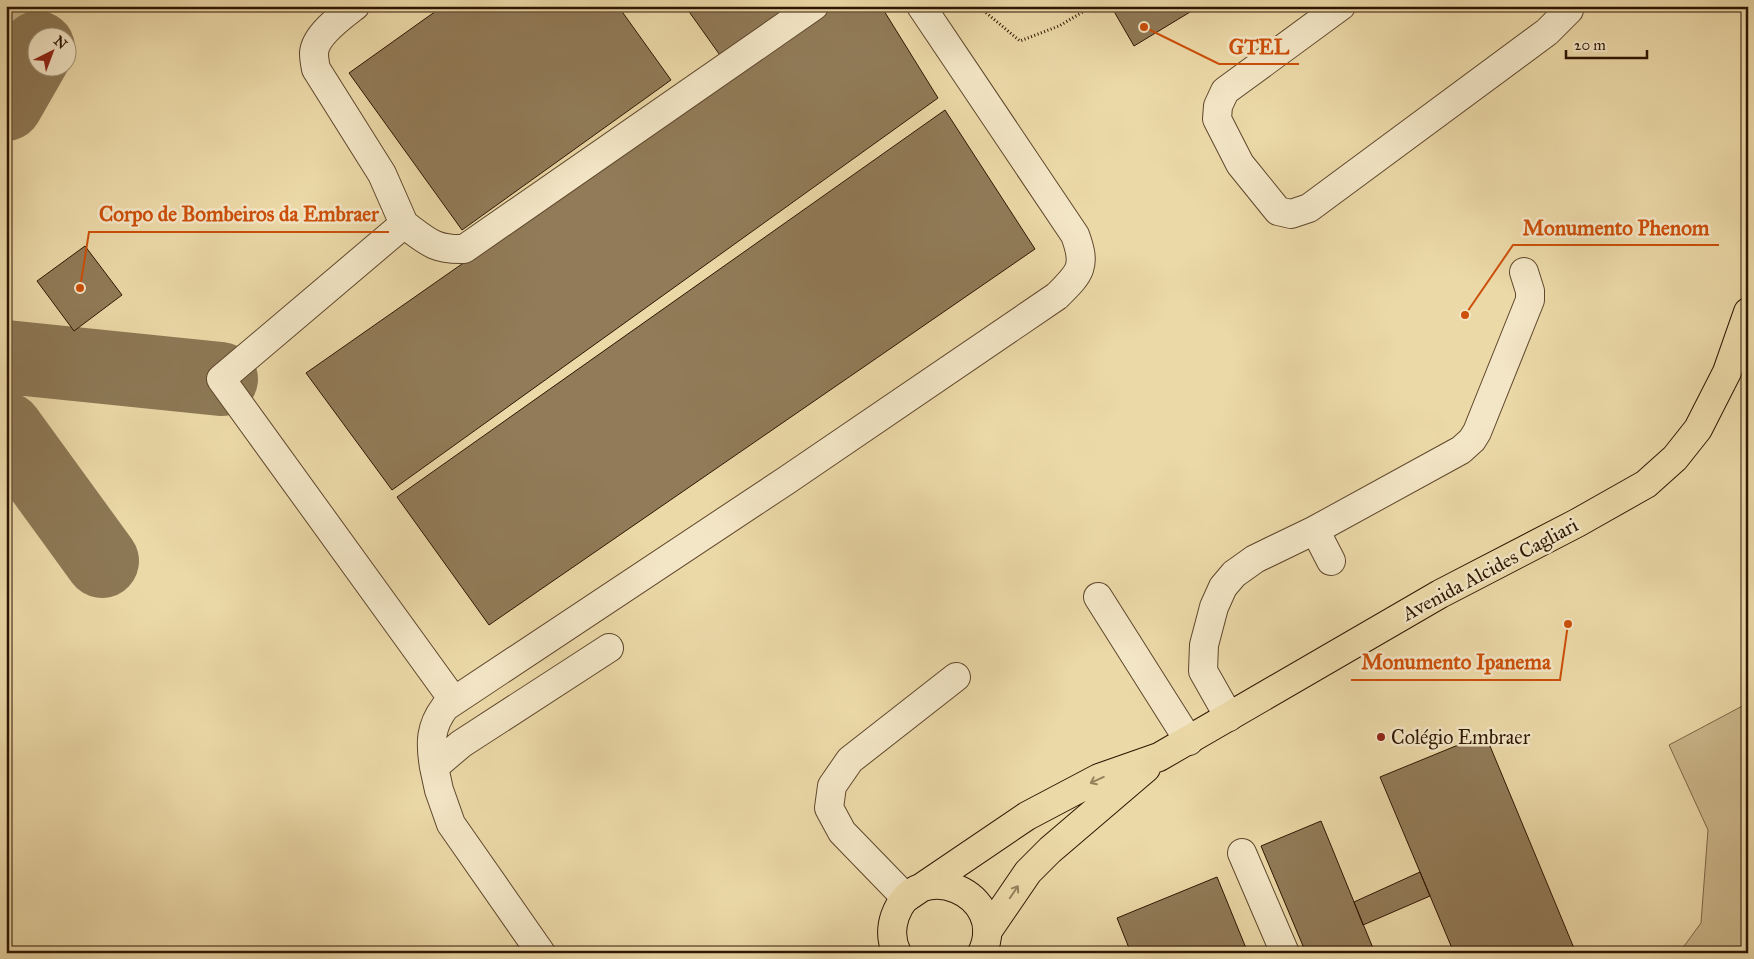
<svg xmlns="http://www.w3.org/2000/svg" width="1754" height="959" font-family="'IM FELL Great Primer',serif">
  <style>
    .green { fill: #ccb88c; stroke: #7d6747 }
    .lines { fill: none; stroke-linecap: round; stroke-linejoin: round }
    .taxiway { stroke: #8d7855; stroke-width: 74 }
    .building { fill: #917b58; stroke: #2e1602 }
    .minor-casing { stroke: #5e472c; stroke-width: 30 }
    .major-casing { stroke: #2e1602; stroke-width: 30 }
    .path { stroke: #2e1602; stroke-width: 3; stroke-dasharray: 1 2.5; stroke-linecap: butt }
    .minor { stroke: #f3e6c6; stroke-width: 28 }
    .major { stroke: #ecd9a8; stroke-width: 28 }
    .oneway { stroke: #96815d }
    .poi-dot { fill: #8f2418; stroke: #f3e6c6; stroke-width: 2 }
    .labels { text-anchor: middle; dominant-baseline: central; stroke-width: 5; stroke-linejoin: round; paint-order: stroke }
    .street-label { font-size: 20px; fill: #2e1602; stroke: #f3e6c6 }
    .poi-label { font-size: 20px; fill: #2e1602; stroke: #f3e6c6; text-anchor: start }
    .leader { fill: none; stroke: #cc4f0a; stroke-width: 2 }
    .callout-dot { fill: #cc4f0a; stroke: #f3e6c6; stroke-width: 2 }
    .callout-label { font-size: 21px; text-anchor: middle; font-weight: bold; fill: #cc4f0a; stroke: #f3e6c6; stroke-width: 5; stroke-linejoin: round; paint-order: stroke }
  </style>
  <rect width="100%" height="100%" fill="#ecd9a8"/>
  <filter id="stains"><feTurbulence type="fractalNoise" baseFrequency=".004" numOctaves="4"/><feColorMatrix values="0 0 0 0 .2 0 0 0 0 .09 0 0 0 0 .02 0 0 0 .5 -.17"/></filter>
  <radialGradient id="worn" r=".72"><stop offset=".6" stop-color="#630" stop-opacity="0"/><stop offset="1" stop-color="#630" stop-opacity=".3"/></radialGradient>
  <path class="green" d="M6 6H30L6 49Z
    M1748 703V953H1679L1701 923 1708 830 1669 745Z"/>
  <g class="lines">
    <path class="taxiway" d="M6 104 38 48
      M6 357 221 379
      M6 429 102 561"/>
  </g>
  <path class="building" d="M443 6H618L671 80 462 230 349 73Z
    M685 6H794L722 58Z
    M831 6H881L938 98 392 490 306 373Z
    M1115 6H1200L1134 46 1112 8Z
    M945 110 1035 249 489 625 397 497Z
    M85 246 122 295 74 331 37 281Z
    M1485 734 1576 953H1454L1420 872 1380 777Z
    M1321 821 1354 902 1375 953H1306L1261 846Z
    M1420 872 1430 896 1363 925 1354 902Z
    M1217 877 1248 953H1131L1117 918Z"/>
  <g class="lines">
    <defs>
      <path id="minor" d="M355 6C342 16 315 35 314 53 314 58 315 64 316 69L382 174 404 224 221 379 454 701
        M1341 6 1225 91 1218 106 1217 119 1240 164 1278 211 1291 214 1309 208 1547 32 1569 10 1570 6
        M404 224C427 241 434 250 464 249L814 6
        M1331 561 1315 530 1461 450 1472 440 1477 432 1530 300V291L1524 272
        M1098 597 1189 741
        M1229 717 1203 671 1204 645 1214 607 1223 587 1234 574 1255 559 1315 530
        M434 767C430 743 430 727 445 707L787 480 1057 296C1080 273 1087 267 1075 235L921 6
        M1242 853 1285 953
        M906 898 842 832 829 808 832 786 850 760 956 677
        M541 953 451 824 439 790 434 767 461 744 609 648"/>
      <path id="major" d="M906 898 1027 816 1099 778 1159 757 1440 594 1577 523 1646 484 1675 458 1698 429 1727 372 1748 312
        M987 932 1028 872 1050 850 1146 768
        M897 953C891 941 891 928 895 916 917 854 1010 894 982 953"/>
    </defs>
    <use href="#minor" class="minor-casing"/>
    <use href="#major" class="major-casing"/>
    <path class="path" d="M978 6 1020 41 1059 26 1093 6"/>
    <use href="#minor" class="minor"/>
    <use href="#major" class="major"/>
  </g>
  <defs><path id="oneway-shaft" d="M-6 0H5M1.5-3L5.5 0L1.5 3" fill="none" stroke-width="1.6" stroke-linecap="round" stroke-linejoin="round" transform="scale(1.25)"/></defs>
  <g class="oneway">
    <use href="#oneway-shaft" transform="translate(1097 780) rotate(155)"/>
    <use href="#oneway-shaft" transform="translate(1014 892) rotate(-56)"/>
  </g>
  <circle class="poi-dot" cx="1381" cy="737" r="5"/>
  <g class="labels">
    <g class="street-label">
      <text transform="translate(1490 569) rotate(-28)">Avenida Alcides Cagliari</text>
    </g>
    <g class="poi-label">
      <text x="1391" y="737">Colégio Embraer</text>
    </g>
  </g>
  <path class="leader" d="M1144 27L1219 64H1299M80 288L89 232H389M1465 315L1513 245H1719M1568 624L1560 680H1351"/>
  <g class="callout-dot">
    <circle cx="1144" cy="27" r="5"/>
    <circle cx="80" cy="288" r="5"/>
    <circle cx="1465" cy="315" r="5"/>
    <circle cx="1568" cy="624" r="5"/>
  </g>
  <g class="callout-label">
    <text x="1259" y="54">GTEL</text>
    <text x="239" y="221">Corpo de Bombeiros da Embraer</text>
    <text x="1616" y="235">Monumento Phenom</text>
    <text x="1456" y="669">Monumento Ipanema</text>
  </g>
  <rect width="1754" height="959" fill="none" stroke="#ecd9a8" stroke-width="25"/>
  <rect x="8" y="8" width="1739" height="944" fill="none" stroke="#2e1602" stroke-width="2.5"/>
  <rect x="12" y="12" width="1729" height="934" fill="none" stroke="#2e1602"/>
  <g transform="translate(52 52) rotate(42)"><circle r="24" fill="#f3e6c6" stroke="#a49378"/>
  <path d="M0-4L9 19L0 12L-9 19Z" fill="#8f2418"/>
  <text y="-8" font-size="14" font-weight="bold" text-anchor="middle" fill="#2e1602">N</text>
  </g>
  <path d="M1566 50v8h81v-8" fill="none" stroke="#2e1602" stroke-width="2.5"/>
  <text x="1574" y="50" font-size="15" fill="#2e1602" stroke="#f3e6c6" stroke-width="4" paint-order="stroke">20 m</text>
  <rect width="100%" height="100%" filter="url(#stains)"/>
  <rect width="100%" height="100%" fill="url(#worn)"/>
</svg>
